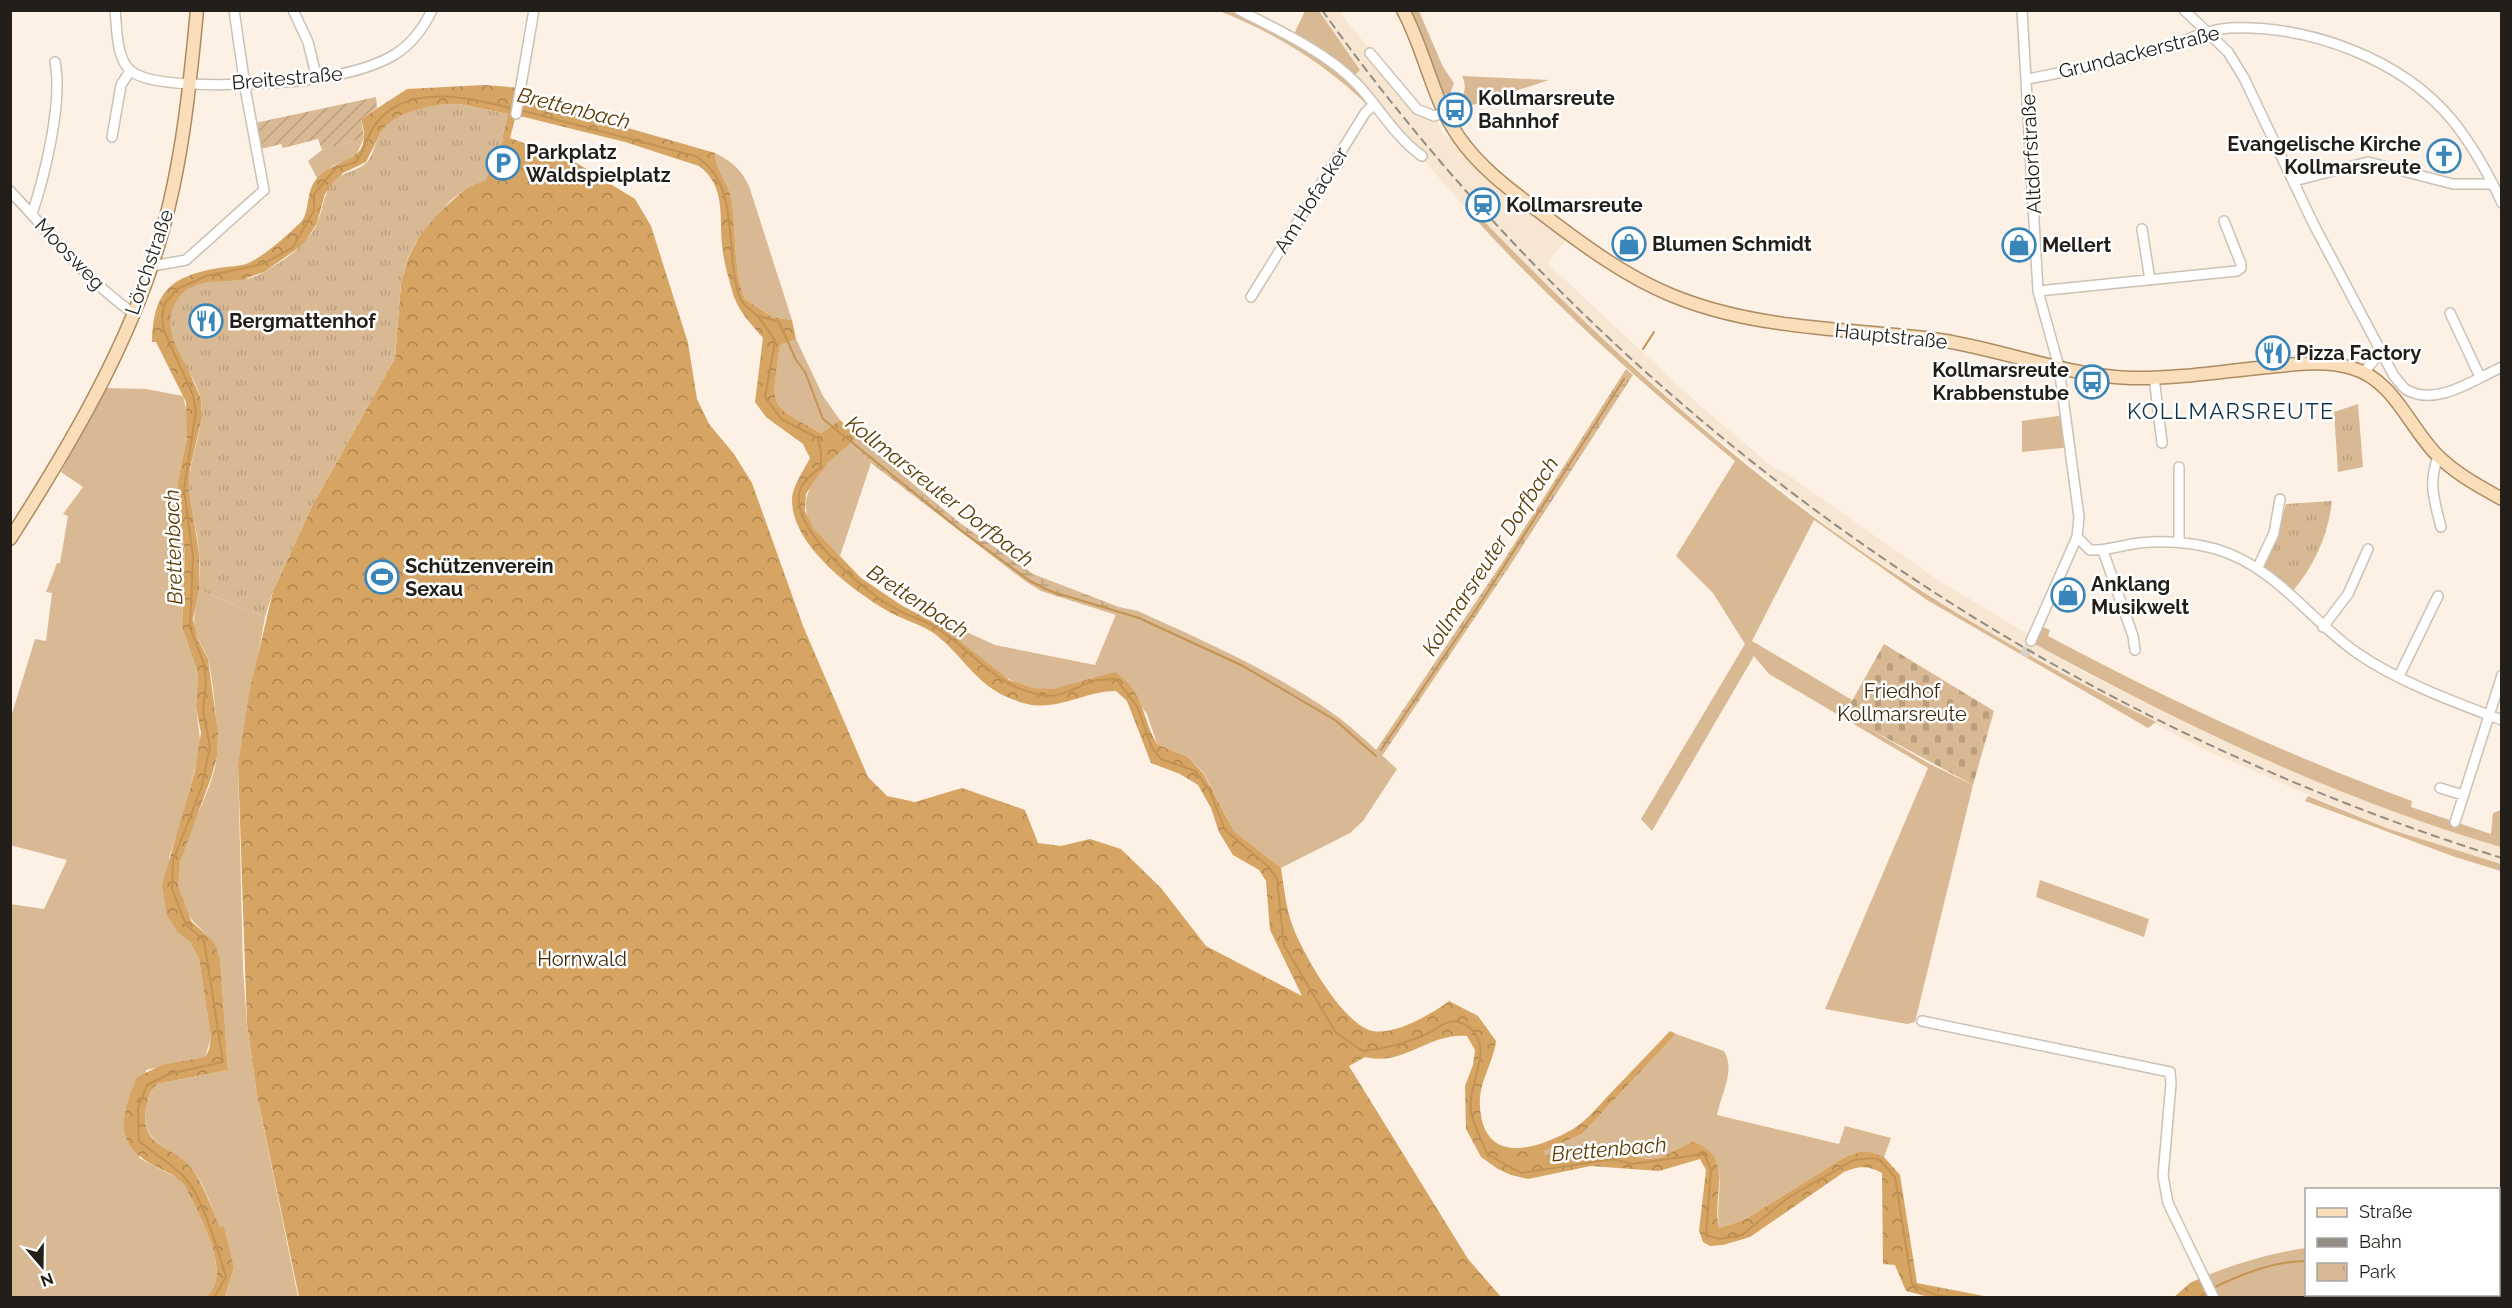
<svg xmlns="http://www.w3.org/2000/svg" width="2512" height="1308" font-family="Raleway,sans-serif">
  <style>
    .built { fill: #f6e6d2 }
    .grass { fill: #d9b993 }
    .forest { fill: url(#forest-crowns); fill-rule: evenodd }
    .wetland { fill: url(#wetland-marsh) }
    .cemetery { fill: url(#cemetery-stones) }
    .park { fill: url(#park-tufts) }
    .garden { fill: url(#garden-furrows) }
    .lines { fill: none; stroke-linecap: round; stroke-linejoin: round }
    .stream { stroke: #c49352; stroke-width: 2 }
    .minor-tunnel { stroke: #dbd1c6; stroke-width: 9; stroke-dasharray: 9 4.5; stroke-linecap: butt }
    .minor-casing { stroke: #cbc1b4; stroke-width: 12 }
    .major-casing { stroke: #ac8c63; stroke-width: 15 }
    .minor { stroke: #fff; stroke-width: 9 }
    .major { stroke: #faddb9; stroke-width: 12 }
    .rail { stroke: #938c83; stroke-width: 2; stroke-dasharray: 9 4.5; stroke-linecap: butt }
    .labels { text-anchor: middle; dominant-baseline: central; stroke-width: 5; stroke-linejoin: round; paint-order: stroke }
    .street-label { font-size: 20px; fill: #221e19; stroke: #fff }
    .poi-label { font-size: 20px; font-weight: bold; fill: #221e19; stroke: #fff; text-anchor: start }
    .park-label { font-size: 20px; fill: #3f2a0d; stroke: #fff }
    .water-label { font-size: 21px; font-style: italic; fill: #5d3c05; stroke: #fff }
    .quarter-label { font-size: 22px; letter-spacing: 1.5px; fill: #10344c; stroke: #fff }
  </style>
  <defs>
    <pattern id="forest-crowns" width="20" height="18" patternUnits="userSpaceOnUse" patternTransform="scale(1.5)"><rect width="20" height="18" fill="#d6a463"/><path d="M2 6a3 3 0 1 1 6 0M12 15a3 3 0 1 1 6 0" fill="none" stroke="#ad8551"/></pattern>
    <pattern id="wetland-marsh" width="20" height="14" patternUnits="userSpaceOnUse" patternTransform="scale(1.5)"><rect width="20" height="14" fill="#d9b993"/><path d="M1 5h8M5 5V1M11 12h8M15 12V8" fill="none" stroke="#ba9f7e"/></pattern>
    <pattern id="cemetery-stones" width="16" height="16" patternUnits="userSpaceOnUse" patternTransform="scale(1.5)"><rect width="16" height="16" fill="#d9b993"/><path d="M2 7V4a2 2 0 0 1 4 0v3zM10 15v-3a2 2 0 0 1 4 0v3z" fill="#ba9f7e"/></pattern>
    <pattern id="park-tufts" width="24" height="20" patternUnits="userSpaceOnUse" patternTransform="scale(1.5)"><rect width="24" height="20" fill="#d9b993"/><path d="M3 7l-1-3M5 7V3M7 7l1-3M15 17l-1-3M17 17v-4M19 17l1-3" fill="none" stroke="#ba9f7e"/></pattern>
    <pattern id="garden-furrows" width="10" height="10" patternUnits="userSpaceOnUse" patternTransform="scale(1.5)"><rect width="10" height="10" fill="#d9b993"/><path d="M-1 1l2-2M0 10L10 0M9 11l2-2" fill="none" stroke="#ba9f7e"/></pattern>
  </defs>
  <rect width="100%" height="100%" fill="#fcf1e4"/>
  <path class="built" d="M1319 11H1339L1417 109 1434 116 1443 134 1455 143 1484 176 1568 238 1547 263 1697 403 1775 469 1781 470 1935 578 2031 636 2034 643 2083 672 2210 735 2353 797 2501 847V864L2389 829 2203 749 2072 680 1981 628 1843 538 1687 414 1589 326 1472 210 1469 212 1421 157 1403 131 1399 134 1373 105 1378 100 1355 75 1360 70Z"/>
  <path class="grass" d="M1219 11H1251L1294 34 1305 11H1319L1360 70 1355 75 1378 100 1370 108C1329 66 1274 32 1219 11Z
    M1395 11H1419L1443 67 1454 83 1450 94H1444L1437 81 1426 85 1409 36Z
    M1462 76 1549 80 1457 110 1455 106C1464 95 1468 89 1462 76Z
    M364 138 355 158 334 165 317 178 308 161 322 150Z
    M715 153C731 161 741 169 749 186L792 320 772 317 745 299C732 267 737 230 731 197 728 181 715 169 715 153Z
    M1472 209C1587 328 1709 443 1844 539 1943 609 2048 668 2156 722L2148 728 1927 600 1814 520 1752 641 1852 700 1844 714 1930 764 1973 785 1915 1022 1907 1024 1825 1009 1928 768 1769 674 1754 656 1652 831 1641 819 1745 644 1713 593 1676 556 1735 461C1642 384 1550 302 1469 212Z
    M796 339 823 396 840 420 821 433C765 402 772 408 780 344Z
    M105 388 146 389 183 396 188 417 187 437 178 481V506L185 552 182 627 198 673 196 707 201 747 179 829 169 857 178 933 190 942 199 959 211 1038 205 1057 146 1070 139 1158 179 1179 185 1186C197 1212 235 1273 206 1297H11L10 904 44 909 67 860 10 845 11 717 35 639 46 641 52 593 46 592 57 563H60L68 516 63 514 83 487 61 472Z
    M2065 415 2071 447 2022 452V421Z
    M849 443 871 463 840 556C832 548 820 539 814 529 790 495 825 465 849 443Z
    M199 590 265 617 238 764 243 969 247 1025 257 1095 298 1297H225L234 1267 224 1227 220 1228C212 1209 205 1184 192 1169 173 1146 139 1145 146 1108 148 1097 149 1092 157 1084L228 1070 220 958C211 927 180 924 178 885 177 839 212 800 217 755 219 736 213 678 208 659 206 652 201 646 198 639 191 622 195 607 199 590Z
    M1119 607 1138 611C1206 642 1277 673 1338 717 1359 733 1378 752 1397 769L1363 821 1350 833 1281 868 1234 831 1203 772 1188 757 1157 744 1147 714 1115 673C1095 678 1073 688 1052 689 1008 692 973 653 942 627L951 625 995 645 1095 665Z
    M2041 626 2050 630 2048 636C2166 699 2287 755 2412 801L2411 807 2491 834 2493 813 2501 810V847C2337 799 2183 725 2033 643Z
    M2308 796 2389 829 2501 864V871L2455 857 2305 801Z
    M2040 880 2149 919 2144 937 2036 897Z
    M1676 1034 1724 1051C1736 1071 1721 1094 1717 1115L1839 1144 1845 1126 1891 1138 1884 1157 1859 1152 1843 1158 1744 1220 1719 1228C1714 1193 1734 1157 1693 1141L1662 1157 1648 1159 1624 1155 1545 1156 1544 1151 1582 1134Z
    M2306 1248V1294H2456L2460 1297H2214L2205 1276C2238 1263 2271 1253 2306 1248Z"/>
  <path class="forest" d="M484 85 521 88 520 97 715 153C715 169 728 181 731 197 737 230 732 267 745 299L772 317 792 320 796 339 780 345C772 408 765 402 821 433L840 420 857 437 828 463 815 480 806 494 805 511 814 529 861 578 901 605 942 627 1009 680 1033 688 1053 689 1115 672C1144 691 1142 719 1157 744L1188 757 1203 773 1234 831 1281 868C1284 887 1286 909 1293 927 1303 954 1341 1020 1369 1030 1391 1038 1432 1014 1449 1001L1478 1016 1496 1041C1493 1064 1478 1083 1480 1107 1484 1167 1538 1149 1573 1129 1586 1121 1597 1108 1607 1097 1628 1075 1649 1053 1670 1031L1676 1034 1582 1134 1544 1151 1545 1155H1624L1648 1159 1662 1157 1693 1141C1736 1158 1711 1193 1719 1228L1744 1220 1843 1158 1859 1152H1870L1884 1157 1900 1175 1917 1283 1989 1297H1929L1906 1291 1895 1265 1883 1264 1882 1173C1868 1165 1858 1166 1844 1172L1750 1237 1723 1245 1710 1246 1703 1242 1699 1231 1706 1170 1700 1159 1659 1171 1591 1166 1528 1179 1511 1175 1498 1169 1481 1157 1466 1129 1465 1086 1473 1065 1475 1050 1467 1036C1430 1032 1403 1067 1365 1057L1349 1066 1468 1259 1501 1297H299L257 1095 247 1024 238 764 250 689 273 591 312 506 395 358 401 283 408 258 420 235 434 217 464 190 502 138 508 114 459 104 427 107 381 132 366 162 343 173 325 194 317 223 304 244 264 272 247 278 173 335 201 399 202 417 190 469 189 489 199 553V590L193 619 198 640 208 659 218 733 217 757 211 778 180 862 178 886 191 921 214 942 220 958 228 1070 157 1084C149 1092 148 1097 146 1108 138 1149 178 1145 195 1173 205 1189 212 1209 220 1227L224 1226 234 1267 225 1297H206C235 1273 197 1212 185 1186 177 1176 165 1171 153 1165 112 1143 122 1114 137 1077L162 1065 205 1057 209 1050 211 1038 199 959 190 942 178 933 167 915 162 885 195 771 201 733 196 707 198 673 182 627 185 552 178 506V481L187 437 186 402 156 342H152C153 292 170 276 219 268 228 266 237 267 246 264 261 259 289 234 301 222 311 211 304 191 319 176 342 155 374 163 361 119L407 89ZM516 115 625 142 699 166C728 187 718 222 723 252 725 267 730 283 734 297 740 313 752 325 763 338L755 402 766 417 803 444 810 458C804 470 792 487 792 500 792 545 851 589 886 610 901 619 921 624 935 634 970 662 977 691 1027 704 1059 711 1085 691 1116 691L1127 701 1151 763 1180 774 1198 785 1211 808 1219 832 1233 855 1259 870 1266 881 1270 930 1302 996 1206 946 1161 888 1121 849 1090 839 1061 846 1038 843 1025 810 962 788 915 802 887 796 868 777 803 626 752 483 734 454 709 424 697 399 688 343 651 226 635 199 575 162 510 138Z
    M2205 1276 2214 1298H2173L2190 1283Z"/>
  <path class="wetland" d="M1626 369 1633 375 1509 567 1382 756 1376 750 1502 563Z
    M857 437 960 523 1033 574 1119 607 1116 615 1041 591 1025 581 871 463 849 443Z"/>
  <path class="cemetery" d="M1884 644 1994 711 1973 785 1844 715Z"/>
  <path class="park" d="M445 104H459L508 114 502 138H504L486 180 464 190 450 201 420 235 408 257 401 283 395 358 312 506 273 591 265 617 199 590C199 578 200 565 199 553 198 531 189 508 189 486 189 457 205 429 201 401 196 372 162 341 172 311 188 266 233 291 262 273 284 260 308 246 318 221 324 206 323 193 335 180 344 171 359 171 367 162 374 154 375 142 380 133 392 113 424 107 445 104Z
    M2358 404 2363 467 2338 472 2334 412Z
    M2332 501C2328 536 2315 564 2293 591L2263 567 2277 538 2286 504Z"/>
  <path class="garden" d="M376 97 377 108 361 119 364 138 322 150 318 139 283 148 281 144 261 149 255 123Z"/>
  <g class="lines">
    <path class="stream" d="M520 110 695 156C743 184 723 253 740 298 744 307 754 311 759 318 765 325 770 333 775 341L765 397 781 419 818 438 821 452V467C812 474 800 483 799 495 795 534 865 592 896 609 909 617 926 620 938 629 974 652 995 687 1041 695 1062 699 1074 687 1093 681 1100 679 1108 680 1116 679L1137 706 1152 748 1161 759 1195 771 1210 791 1225 830 1269 867 1277 879 1284 945 1336 1033 1363 1051C1386 1049 1407 1043 1429 1033 1435 1030 1442 1023 1449 1022 1457 1020 1463 1023 1470 1028 1495 1050 1467 1083 1471 1111 1473 1125 1482 1140 1487 1154L1521 1173 1613 1159 1632 1164 1704 1154 1711 1169 1706 1235 1720 1239 1742 1235 1789 1197 1854 1160 1873 1158 1880 1160 1895 1177 1912 1284 1935 1295 1964 1298
      M759 316 779 322 796 360 805 372 823 419 959 529 1030 581 1050 591 1139 618 1243 666 1335 720 1376 756
      M1643 349 1654 332
      M1381 750 1483 599 1624 379
      M2211 1289C2239 1275 2275 1261 2306 1261
      M2430 1294 2438 1298
      M214 1298 226 1277C218 1250 203 1199 186 1179 173 1164 154 1154 139 1141L138 1108 147 1085 169 1074 223 1062 204 940 186 925 172 889 173 861 201 789 210 747 203 711 206 683 204 664 190 628 193 557 184 489 196 411 193 395 164 331 162 316 165 303 177 289 206 276 263 264 292 248 314 211V194L336 168 356 162C365 150 368 132 378 121 411 82 473 99 515 109
      M2199 1298 2206 1292"/>
    <path class="minor-tunnel" d="M2024 656 2031 641"/>
    <defs>
      <path id="minor" d="M115 10C117 28 116 59 131 71 156 92 286 84 320 78 345 74 372 68 394 55 412 44 423 29 432 10
        M293 10 308 42 317 79
        M1239 10C1278 30 1326 52 1357 84 1379 107 1395 137 1422 156
        M2022 10 2038 291 2059 367 2079 517 2077 537 2031 641
        M2184 10 2228 52 2244 78 2313 223 2394 376C2398 380 2402 387 2407 390 2436 407 2475 379 2502 367
        M1370 53 1417 109 1434 116 1445 112
        M2028 79C2068 71 2108 64 2148 53 2175 46 2202 30 2230 28 2310 25 2402 59 2453 121 2473 146 2489 175 2502 203
        M516 114 534 10
        M112 137 121 85 130 71
        M2294 181 2368 162 2453 184H2493
        M10 191C49 232 86 280 133 313
        M32 214C45 175 63 102 55 62
        M2142 229 2150 280
        M152 266 186 260 264 190 246 93 234 10
        M2038 291 2237 271 2241 268V264L2224 221
        M1251 297 1365 113 1373 105
        M2450 313 2480 377
        M2364 372 2380 353
        M2154 377 2162 443
        M2438 457C2428 484 2434 499 2441 527
        M2077 537 2090 550C2107 551 2122 545 2139 543 2165 540 2191 542 2216 549 2278 568 2307 618 2357 653 2399 682 2454 702 2502 720
        M2179 542V467
        M2103 551 2133 636 2135 650
        M2258 567 2274 533 2280 499
        M2323 627 2348 594 2368 549
        M2399 676 2438 596
        M2440 788 2463 795
        M2455 822 2502 675
        M1922 1021 2170 1072 2171 1083 2163 1176 2168 1203 2214 1298"/>
      <path id="major" d="M1403 10C1425 51 1432 98 1458 136 1481 170 1516 194 1549 219 1586 247 1627 277 1671 295 1755 330 1845 328 1933 339 2000 348 2064 376 2131 378 2177 379 2223 371 2268 367 2296 364 2325 360 2352 368 2394 380 2409 427 2437 455 2456 474 2479 486 2502 499
        M10 539C65 453 119 363 152 265 180 183 189 96 197 10"/>
    </defs>
    <use href="#minor" class="minor-casing"/>
    <use href="#major" class="major-casing"/>
    <use href="#minor" class="minor"/>
    <use href="#major" class="major"/>
    <path class="rail" d="M1322 10C1608 412 2031 712 2502 858"/>
  </g>
  <defs>
    <symbol id="bus-ring" viewBox="-11 -11 22 22"><circle r="9.5" fill="#fff" stroke="#3a85b9" stroke-width="1.5"/><path d="M-5-6H5V4H4V6H2V4H-2V6H-4V4H-5ZM-3.5-4V0h7V-4ZM-3.5 1.2v1.5H-2V1.2ZM2 1.2v1.5H3.5V1.2Z" fill="#3a85b9"/></symbol>
    <symbol id="church-ring" viewBox="-11 -11 22 22"><circle r="9.5" fill="#fff" stroke="#3a85b9" stroke-width="1.5"/><path d="M-1.2-6h2.4v3.5h3.3v2.4h-3.3V6h-2.4V-.1h-3.3v-2.4h3.3Z" fill="#3a85b9"/></symbol>
    <symbol id="parking-ring" viewBox="-11 -11 22 22"><circle r="9.5" fill="#fff" stroke="#3a85b9" stroke-width="1.5"/><path d="M-3.5-5.5H1a3.5 3.5 0 0 1 0 7H-1V5.5H-3.5ZM-1-3.4V-.6H.8a1.4 1.4 0 0 0 0-2.8Z" fill="#3a85b9"/></symbol>
    <symbol id="station-ring" viewBox="-11 -11 22 22"><circle r="9.5" fill="#fff" stroke="#3a85b9" stroke-width="1.5"/><path d="M-3-6H3Q5-6 5-4V2Q5 4 3 4L4.5 6H3L1.5 4h-3L-3 6H-4.5L-3 4Q-5 4-5 2V-4Q-5-6-3-6ZM-3.5-4v3h7v-3ZM-3.5 1v1.5H-2V1ZM2 1v1.5H3.5V1Z" fill="#3a85b9"/></symbol>
    <symbol id="shop-ring" viewBox="-11 -11 22 22"><circle r="9.5" fill="#fff" stroke="#3a85b9" stroke-width="1.5"/><path d="M-5-2.5h2.3a2.7 3.5 0 0 1 5.4 0H5L5.5 6h-11ZM-1.5-2.5h3a1.5 2.3 0 0 0-3 0Z" fill="#3a85b9"/></symbol>
    <symbol id="restaurant-ring" viewBox="-11 -11 22 22"><circle r="9.5" fill="#fff" stroke="#3a85b9" stroke-width="1.5"/><path d="M-5-6h1v4h1v-4h1v4h1v-4h1v5L-1.5 .5V6h-2V.5L-5-1ZM5-6V6H3V1.5H1.5Q1.5-4 5-6Z" fill="#3a85b9"/></symbol>
    <symbol id="stadium-ring" viewBox="-11 -11 22 22"><circle r="9.5" fill="#fff" stroke="#3a85b9" stroke-width="1.5"/><path d="M0-5a6.5 5 0 1 0 0 10a6.5 5 0 1 0 0-10ZM-3.5-1.8h7v3.6h-7Z" fill="#3a85b9"/></symbol>
  </defs>
  <g fill-rule="evenodd">
    <use href="#bus-ring" x="1436" y="91" width="38" height="38"/>
    <use href="#church-ring" x="2425" y="137" width="38" height="38"/>
    <use href="#parking-ring" x="484" y="144" width="38" height="38"/>
    <use href="#station-ring" x="1464" y="186" width="38" height="38"/>
    <use href="#shop-ring" x="1610" y="225" width="38" height="38"/>
    <use href="#shop-ring" x="2000" y="226" width="38" height="38"/>
    <use href="#restaurant-ring" x="187" y="302" width="38" height="38"/>
    <use href="#restaurant-ring" x="2254" y="334" width="38" height="38"/>
    <use href="#bus-ring" x="2073" y="363" width="38" height="38"/>
    <use href="#stadium-ring" x="363" y="558" width="38" height="38"/>
    <use href="#shop-ring" x="2049" y="576" width="38" height="38"/>
  </g>
  <g class="labels">
    <g class="street-label">
      <text transform="translate(2139 52) rotate(-14)">Grundackerstraße</text>
      <text transform="translate(287 78) rotate(-5)">Breitestraße</text>
      <text transform="translate(2031 154) rotate(-93)">Altdorfstraße</text>
      <text transform="translate(1311 200) rotate(-58)">Am Hofacker</text>
      <text transform="translate(70 254) rotate(46)">Moosweg</text>
      <text transform="translate(149 262) rotate(-71)">Lörchstraße</text>
      <text transform="translate(1891 336) rotate(6)">Hauptstraße</text>
    </g>
    <g class="poi-label">
      <text x="1478" y="98">Kollmarsreute<tspan x="1478" dy="23">Bahnhof</tspan></text>
      <text x="2421" y="144" text-anchor="end">Evangelische Kirche<tspan x="2421" dy="23">Kollmarsreute</tspan></text>
      <text x="526" y="152">Parkplatz<tspan x="526" dy="23">Waldspielplatz</tspan></text>
      <text x="1506" y="205">Kollmarsreute</text>
      <text x="1652" y="244">Blumen Schmidt</text>
      <text x="2042" y="245">Mellert</text>
      <text x="229" y="321">Bergmattenhof</text>
      <text x="2296" y="353">Pizza Factory</text>
      <text x="2069" y="370" text-anchor="end">Kollmarsreute<tspan x="2069" dy="23">Krabbenstube</tspan></text>
      <text x="405" y="566">Schützenverein<tspan x="405" dy="23">Sexau</tspan></text>
      <text x="2091" y="584">Anklang<tspan x="2091" dy="23">Musikwelt</tspan></text>
    </g>
    <g class="park-label">
      <text x="1902" y="691">Friedhof<tspan x="1902" dy="23">Kollmarsreute</tspan></text>
      <text x="582" y="959">Hornwald</text>
    </g>
    <g class="water-label">
      <text transform="translate(574 108) rotate(14)">Brettenbach</text>
      <text transform="translate(940 491) rotate(38)">Kollmarsreuter Dorfbach</text>
      <text transform="translate(173 547) rotate(-92)">Brettenbach</text>
      <text transform="translate(1490 556) rotate(-57)">Kollmarsreuter Dorfbach</text>
      <text transform="translate(918 601) rotate(33)">Brettenbach</text>
      <text transform="translate(1609 1149) rotate(-5)">Brettenbach</text>
    </g>
    <g class="quarter-label">
      <text x="2231" y="411">KOLLMARSREUTE</text>
    </g>
  </g>
  <rect width="2512" height="1308" fill="none" stroke="#221e19" stroke-width="24"/>
  <rect x="2305" y="1188" width="195" height="108" fill="#ffffff" stroke="#a7a5a3" stroke-width="1.5"/>
  <rect x="2317" y="1208" width="30" height="9" fill="#faddb9" stroke="#a7a5a3" stroke-width="1.5"/>
  <text x="2359" y="1218" font-size="18" fill="#221e19">Straße</text>
  <rect x="2317" y="1238" width="30" height="9" fill="#938c83" stroke="#a7a5a3" stroke-width="1.5"/>
  <text x="2359" y="1248" font-size="18" fill="#221e19">Bahn</text>
  <rect x="2317" y="1263" width="30" height="18" fill="url(#park-tufts)" stroke="#a7a5a3" stroke-width="1.5"/>
  <text x="2359" y="1278" font-size="18" fill="#221e19">Park</text>
  <g transform="translate(42 1266) rotate(160)" stroke="#ffffff" stroke-width="4.5" paint-order="stroke">
  <path d="M0-4.5L10 22L0 15L-10 22Z" fill="#221e19"/>
  <text y="-9" font-size="16" font-weight="bold" text-anchor="middle" fill="#221e19">N</text>
  </g>
</svg>
